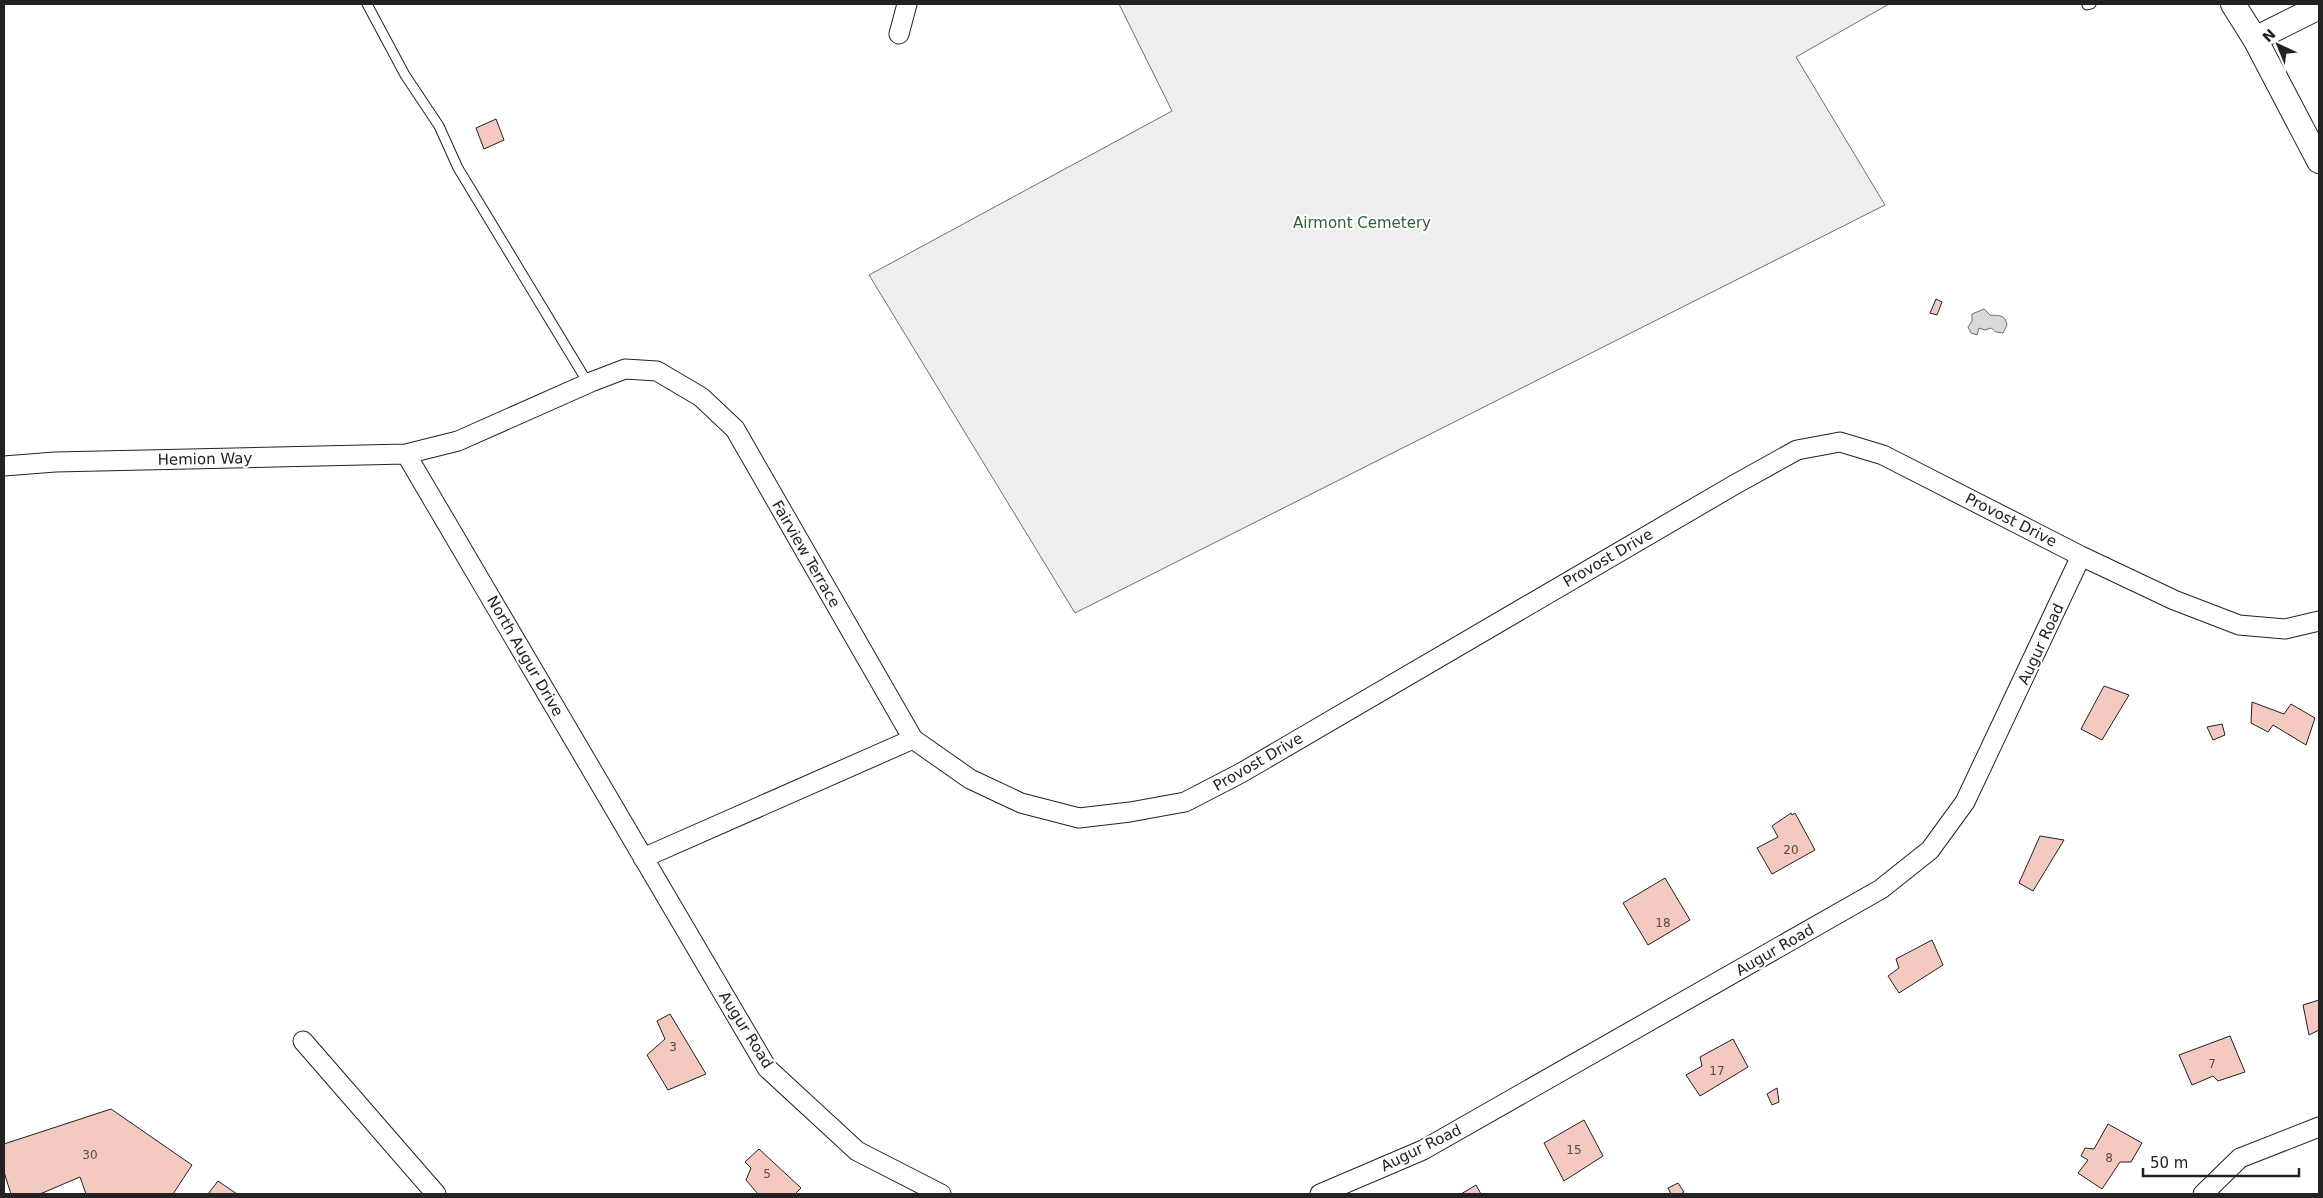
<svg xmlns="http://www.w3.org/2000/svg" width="2323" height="1198" font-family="'DejaVu Sans',sans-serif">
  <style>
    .green { fill: #eee; stroke: #6f6f6f }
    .water { fill: #d9d9d9; stroke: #6f6f6f }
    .building { fill: #f3c9c0; stroke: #222 }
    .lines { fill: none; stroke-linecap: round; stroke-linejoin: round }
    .service-casing { stroke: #222; stroke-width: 11 }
    .minor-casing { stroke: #222; stroke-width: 21 }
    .tertiary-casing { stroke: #222; stroke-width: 26 }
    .service { stroke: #fff; stroke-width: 9 }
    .minor { stroke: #fff; stroke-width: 19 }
    .tertiary { stroke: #fff; stroke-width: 24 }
    .labels { text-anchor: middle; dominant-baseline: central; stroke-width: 4; stroke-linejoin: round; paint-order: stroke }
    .number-label { font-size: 12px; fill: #564c4a }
    .park-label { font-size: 15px; fill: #2f5e38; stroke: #fff }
    .street-label { font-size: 15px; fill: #222; stroke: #fff }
  </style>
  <rect width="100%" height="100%" fill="#fff"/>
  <path class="green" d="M1119 4H1889L1796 57 1885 205 1075 613 869 275 1172 111Z"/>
  <path class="water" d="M1984 309 1990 315C2000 316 2005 314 2007 325L2003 333 1996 332 1991 328 1985 330 1979 328 1977 335 1971 333 1968 327 1972 321V314Z"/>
  <path class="building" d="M496 119 504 140 484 149 476 128Z
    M1936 299 1942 302 1937 315 1930 313Z
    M2104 686 2129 695 2102 740 2081 729Z
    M2252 702 2284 714 2291 704 2315 718 2306 745 2273 725 2268 732 2251 723Z
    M2222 724 2225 735 2213 740 2207 727Z
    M1791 813 1792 815 1795 813 1815 850 1772 874 1757 848 1778 837 1772 826Z
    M2040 836 2064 840 2033 891 2019 883Z
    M1665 878 1690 920 1648 945 1623 903Z
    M1932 940 1943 965 1899 993 1888 976 1899 968 1896 959Z
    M2319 1000V1030L2309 1035 2303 1005Z
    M670 1014 706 1074 668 1090 647 1055 665 1039 657 1021Z
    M2230 1036 2245 1072 2218 1081 2213 1076 2192 1085 2179 1055Z
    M1733 1039 1748 1067 1700 1096 1686 1075 1702 1066 1700 1057Z
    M1777 1088 1779 1102 1772 1105 1767 1094Z
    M111 1109 192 1165 173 1194H86L80 1177 40 1194H11L4 1172V1144Z
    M1584 1120 1603 1156 1564 1181 1544 1143Z
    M2108 1124 2142 1143 2131 1162H2120L2102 1189 2078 1173 2088 1160 2081 1156 2085 1148 2094 1149Z
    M759 1149 801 1188 795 1194H758L746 1180 751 1168 745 1162Z
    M218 1181 237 1194H208Z
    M1678 1183 1684 1192 1681 1194H1671L1668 1188Z
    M1476 1185 1481 1194H1461Z"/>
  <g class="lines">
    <defs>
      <path id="service" d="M367 4 405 75 439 126 458 168 588 383
        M2087 5 2091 4"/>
      <path id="minor" d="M899 34 907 4
        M406 454 767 1068 857 1151 941 1194
        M4 466 55 462 406 454 458 441 591 382 625 369 657 371 701 397 735 429 913 739 970 779 1021 803 1079 818 1130 812 1185 802 1241 773 1734 485 1797 450 1840 442 1883 455 2081 556 2174 600 2239 625 2285 629 2319 621
        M643 858 913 739
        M303 1041 436 1194
        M1320 1194 1423 1150 1881 889 1930 850 1965 802 2081 556
        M2203 1194 2240 1158 2319 1127"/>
      <path id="tertiary" d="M2233 4 2255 39 2319 161
        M2255 39 2319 7"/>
    </defs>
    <use href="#service" class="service-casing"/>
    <use href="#minor" class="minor-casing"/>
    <use href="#tertiary" class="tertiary-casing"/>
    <use href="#service" class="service"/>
    <use href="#minor" class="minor"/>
    <use href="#tertiary" class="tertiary"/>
  </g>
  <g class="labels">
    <g class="number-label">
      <text x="1791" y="850">20</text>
      <text x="1663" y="923">18</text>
      <text x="673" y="1047">3</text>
      <text x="2212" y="1064">7</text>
      <text x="1717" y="1071">17</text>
      <text x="1574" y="1150">15</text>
      <text x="90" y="1155">30</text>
      <text x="2109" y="1158">8</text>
      <text x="767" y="1174">5</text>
    </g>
    <g class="park-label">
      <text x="1362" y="223">Airmont Cemetery</text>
    </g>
    <g class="street-label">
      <text transform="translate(205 459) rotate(-1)">Hemion Way</text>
      <text transform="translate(2011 520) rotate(27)">Provost Drive</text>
      <text transform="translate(806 554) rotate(60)">Fairview Terrace</text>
      <text transform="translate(1608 558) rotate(-30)">Provost Drive</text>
      <text transform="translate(2041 644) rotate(-65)">Augur Road</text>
      <text transform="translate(525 656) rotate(60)">North Augur Drive</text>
      <text transform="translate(1258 762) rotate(-30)">Provost Drive</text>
      <text transform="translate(1775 950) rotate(-30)">Augur Road</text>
      <text transform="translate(746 1030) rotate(58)">Augur Road</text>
      <text transform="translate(1421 1148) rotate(-26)">Augur Road</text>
    </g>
  </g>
  <rect width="2323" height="1198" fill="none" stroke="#222222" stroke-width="10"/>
  <g transform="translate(2278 45) rotate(316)" stroke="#ffffff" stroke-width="4" paint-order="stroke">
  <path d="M0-4L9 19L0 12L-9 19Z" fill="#222222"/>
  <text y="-8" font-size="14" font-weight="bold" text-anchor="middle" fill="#222222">N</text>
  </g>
  <path d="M2143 1168v8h156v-8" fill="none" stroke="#222222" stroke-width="2.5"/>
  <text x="2150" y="1168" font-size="15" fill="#222222" stroke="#ffffff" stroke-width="4" paint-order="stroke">50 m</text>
</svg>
